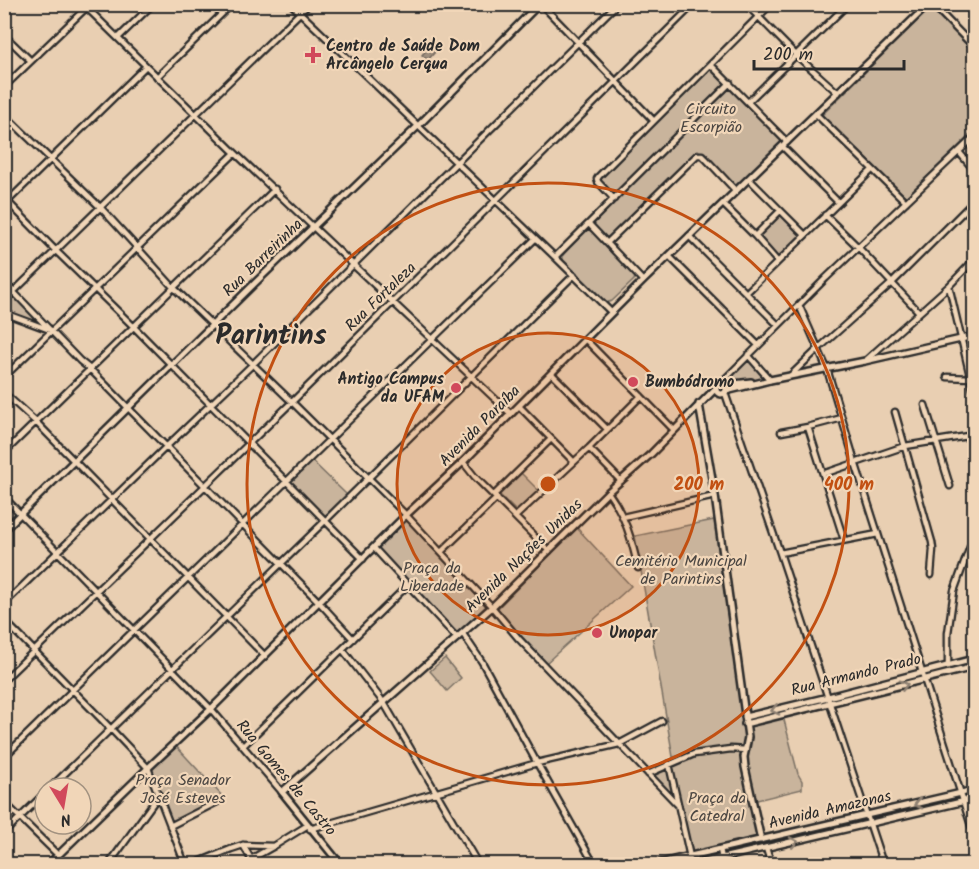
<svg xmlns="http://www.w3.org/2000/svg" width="979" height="869" font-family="Kalam,sans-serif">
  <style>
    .green { fill: #c9b49c; stroke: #7a7064; stroke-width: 1.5 }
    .water { fill: #9e8e7d; stroke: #70665c; stroke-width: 1.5 }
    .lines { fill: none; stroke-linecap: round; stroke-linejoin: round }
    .minor-casing { stroke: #2b2b2b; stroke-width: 9 }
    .tertiary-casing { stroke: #2b2b2b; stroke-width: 10 }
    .minor { stroke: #f1d6b8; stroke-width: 4.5 }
    .tertiary { stroke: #f1d6b8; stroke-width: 5 }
    .oneway { stroke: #8e8072 }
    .ring { fill: none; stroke: #c25012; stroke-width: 3 }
    .poi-dot { fill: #d1495b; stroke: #f1d6b8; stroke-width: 2 }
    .labels { text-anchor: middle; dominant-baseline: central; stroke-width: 4.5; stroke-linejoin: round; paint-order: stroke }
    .poi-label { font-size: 16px; font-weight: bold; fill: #2b2b2b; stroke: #f1d6b8; text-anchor: start }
    .park-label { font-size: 16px; fill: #4b4642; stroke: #f1d6b8 }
    .street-label { font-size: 16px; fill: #2b2b2b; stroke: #f1d6b8 }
    .town-label { font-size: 28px; font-weight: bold; fill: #2b2b2b; stroke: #f1d6b8 }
    .centre { fill: #c25012; stroke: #f1d6b8; stroke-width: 3 }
    .ring-label { font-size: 18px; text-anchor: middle; font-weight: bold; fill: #c25012; stroke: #f1d6b8; stroke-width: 4.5; stroke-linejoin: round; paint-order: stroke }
  </style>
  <rect width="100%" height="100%" fill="#e9cfb2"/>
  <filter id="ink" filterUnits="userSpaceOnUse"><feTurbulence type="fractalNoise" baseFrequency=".0167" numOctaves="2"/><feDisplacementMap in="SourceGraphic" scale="12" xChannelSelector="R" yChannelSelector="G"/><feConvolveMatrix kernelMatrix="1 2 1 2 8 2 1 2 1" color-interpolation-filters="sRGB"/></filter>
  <g filter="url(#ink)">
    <path class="green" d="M930 8 974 51V131L906 197 822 115Z
      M711 69 783 141 736 187 698 150 607 239 593 225 617 198 599 180Z
      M780 212 803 235 778 258 757 236Z
      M588 230 592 231 635 277 634 280 612 301 605 303 563 261V255L585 231Z
      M15 292 52 332 5 313V302Z
      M748 357 767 378 729 384 725 380Z
      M311 460 347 495 324 517 289 481Z
      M521 473 539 491 517 512 499 494Z
      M714 520 746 746 712 750H746V725L783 716 798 774 802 781V789L753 801 762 840 690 857 678 804 648 774 698 752 673 757 635 536Z
      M407 521 486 606 457 634 377 548Z
      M577 528 631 586 546 663 497 609Z
      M445 658 461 678 447 691 430 671Z
      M174 744 224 798 171 825 148 769Z
      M957 796 959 801 878 820 877 816Z
      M862 820 863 824 729 855 727 850Z
      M717 853 718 857 687 864H668Z"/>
    <path class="water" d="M434 41 440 46 428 60 422 55Z"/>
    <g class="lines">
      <defs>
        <path id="minor" d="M83 4 235 153 511 414
          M291 4 555 257 611 312
          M541 4 654 121
          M746 4 796 55 838 93
          M932 4 974 47
          M4 35 31 61
          M118 38 153 4
          M711 65 787 142
          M157 77 232 4
          M4 87 86 8
          M748 102 848 4
          M4 114 101 208 173 287 292 402 406 515 492 607 519 639 677 804
          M816 114 906 202
          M783 147 838 202
          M959 152 974 170
          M749 179 805 235
          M614 199 598 182 597 179 599 176 771 4
          M8 202 56 251 133 326 363 559
          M723 204 755 236 777 261
          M4 205 146 66
          M825 215 858 247 919 312
          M589 224 643 281
          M689 236 778 325
          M755 236 780 211
          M607 243 697 155H702L706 159 736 191
          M669 256 758 345
          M555 257 730 83
          M4 282 80 361 90 369 319 602 353 639
          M949 286 974 393
          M746 293 872 170
          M4 301 309 4
          M799 305 827 369 855 462 974 835
          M4 313 50 330
          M585 339 674 430
          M748 355 770 380
          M865 361 949 286 974 260
          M552 374 607 429
          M790 376 818 349 892 283 974 201
          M4 377 235 153
          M947 377 971 378
          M719 385 826 278 974 137
          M4 393 36 422 265 656
          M725 393 780 553 883 864
          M925 405 950 486
          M519 406 574 462
          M895 412 932 542 933 549 931 575
          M808 427 844 540
          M781 432 808 427 842 418
          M589 448 621 481
          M4 453 275 189
          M463 462 475 477 549 551
          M823 474 905 446 974 435
          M608 492C625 515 632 540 638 568
          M494 495 551 439
          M4 497 211 709 282 792
          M516 516 589 448 641 396
          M623 517 715 496
          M374 548 457 638
          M441 552 497 498
          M780 553 878 534
          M4 604 166 447 253 364 617 4
          M4 620 111 729 148 768 185 864
          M463 634 482 662 537 763 594 864
          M343 650 384 703 478 864
          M948 666V633L954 591 974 536
          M4 680 292 402 694 4
          M243 746 408 585
          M4 757 535 239
          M669 764 690 857
          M648 774 694 754 731 749 746 750
          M50 788 325 521 574 275
          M4 802 58 855
          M170 826 221 800
          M310 829 537 763 619 744 662 721
          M4 833 45 793
          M243 845 251 859 274 846
          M766 848 771 864
          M720 849 723 864
          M109 864 159 795
          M194 864 231 849 243 845 274 846 308 825"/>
        <path id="tertiary" d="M716 389a5 5 0 1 1 10 0a5 5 0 1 1-10 0Z
          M725 385 751 382
          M726 391 770 380 865 361 974 336
          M699 404 715 496 748 737 744 757 745 767 761 840
          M4 530 256 282 418 126 539 4
          M745 717 828 697 974 659
          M745 724 974 667
          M49 864 148 768 211 709 406 515 463 462 643 281 929 4
          M340 864 282 792 492 607 608 492 651 454 716 388
          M656 864 974 790
          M696 864 974 799"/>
      </defs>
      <use href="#minor" class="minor-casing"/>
      <use href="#tertiary" class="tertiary-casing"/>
      <use href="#minor" class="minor"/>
      <use href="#tertiary" class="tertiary"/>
    </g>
    <defs><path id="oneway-chevron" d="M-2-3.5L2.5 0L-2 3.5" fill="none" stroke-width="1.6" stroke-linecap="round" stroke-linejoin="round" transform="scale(1.5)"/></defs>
    <g class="oneway">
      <use href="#oneway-chevron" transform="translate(904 685) rotate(-15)"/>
      <use href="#oneway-chevron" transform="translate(775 710) rotate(167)"/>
      <use href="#oneway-chevron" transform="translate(918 804) rotate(166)"/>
      <use href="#oneway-chevron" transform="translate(794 842) rotate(-12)"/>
    </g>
  </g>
  <circle cx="548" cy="484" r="151" fill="#c25012" fill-opacity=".12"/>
  <g class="ring">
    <circle cx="548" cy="484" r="151"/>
    <circle cx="548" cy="484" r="301"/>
  </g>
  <g class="poi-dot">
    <path d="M310 46h6v6h6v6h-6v6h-6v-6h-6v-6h6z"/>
    <circle cx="633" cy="382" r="6"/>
    <circle cx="456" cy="388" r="6"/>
    <circle cx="597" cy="633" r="6"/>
  </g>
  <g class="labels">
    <g class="poi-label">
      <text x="326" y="46">Centro de Saúde Dom<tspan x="326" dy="18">Arcângelo Cerqua</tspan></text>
      <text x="444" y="379" text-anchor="end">Antigo Campus<tspan x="444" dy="18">da UFAM</tspan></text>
      <text x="645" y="382">Bumbódromo</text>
      <text x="609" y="633">Unopar</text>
    </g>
    <g class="park-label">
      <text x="711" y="109">Circuito<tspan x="711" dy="18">Escorpião</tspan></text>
      <text x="681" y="561">Cemitério Municipal<tspan x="681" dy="18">de Parintins</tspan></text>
      <text x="432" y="568">Praça da<tspan x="432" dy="18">Liberdade</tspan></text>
      <text x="183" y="780">Praça Senador<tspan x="183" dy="18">José Esteves</tspan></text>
      <text x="717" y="798">Praça da<tspan x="717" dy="18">Catedral</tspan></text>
    </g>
    <g class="street-label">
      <text transform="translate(263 258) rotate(-44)">Rua Barreirinha</text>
      <text transform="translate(381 297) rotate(-44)">Rua Fortaleza</text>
      <text transform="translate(480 426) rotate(-45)">Avenida Paraíba</text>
      <text transform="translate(524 556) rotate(-44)">Avenida Nações Unidas</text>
      <text transform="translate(856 675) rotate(-14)">Rua Armando Prado</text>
      <text transform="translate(286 778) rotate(50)">Rua Gomes de Castro</text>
      <text transform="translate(830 810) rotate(-13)">Avenida Amazonas</text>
    </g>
    <g class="town-label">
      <text x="271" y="336">Parintins</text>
    </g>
  </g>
  <circle cx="548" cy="484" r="9" class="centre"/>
  <g class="ring-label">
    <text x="699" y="490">200 m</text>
    <text x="849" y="490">400 m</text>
  </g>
  <rect width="979" height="869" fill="none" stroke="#f1d6b8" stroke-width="24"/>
  <rect x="12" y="12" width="955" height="845" fill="none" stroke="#2b2b2b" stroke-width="2" filter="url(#ink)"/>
  <g transform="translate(63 806) rotate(169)"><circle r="28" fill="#f1d6b8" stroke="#a29280" stroke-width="1.5"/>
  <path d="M0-4.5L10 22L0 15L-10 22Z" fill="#d1495b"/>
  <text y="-9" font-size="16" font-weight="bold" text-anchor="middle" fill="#2b2b2b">N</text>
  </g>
  <path d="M754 60v9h150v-9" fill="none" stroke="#2b2b2b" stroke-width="3"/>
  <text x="763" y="60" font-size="18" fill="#2b2b2b" stroke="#f1d6b8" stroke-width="4.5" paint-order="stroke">200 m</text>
</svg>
